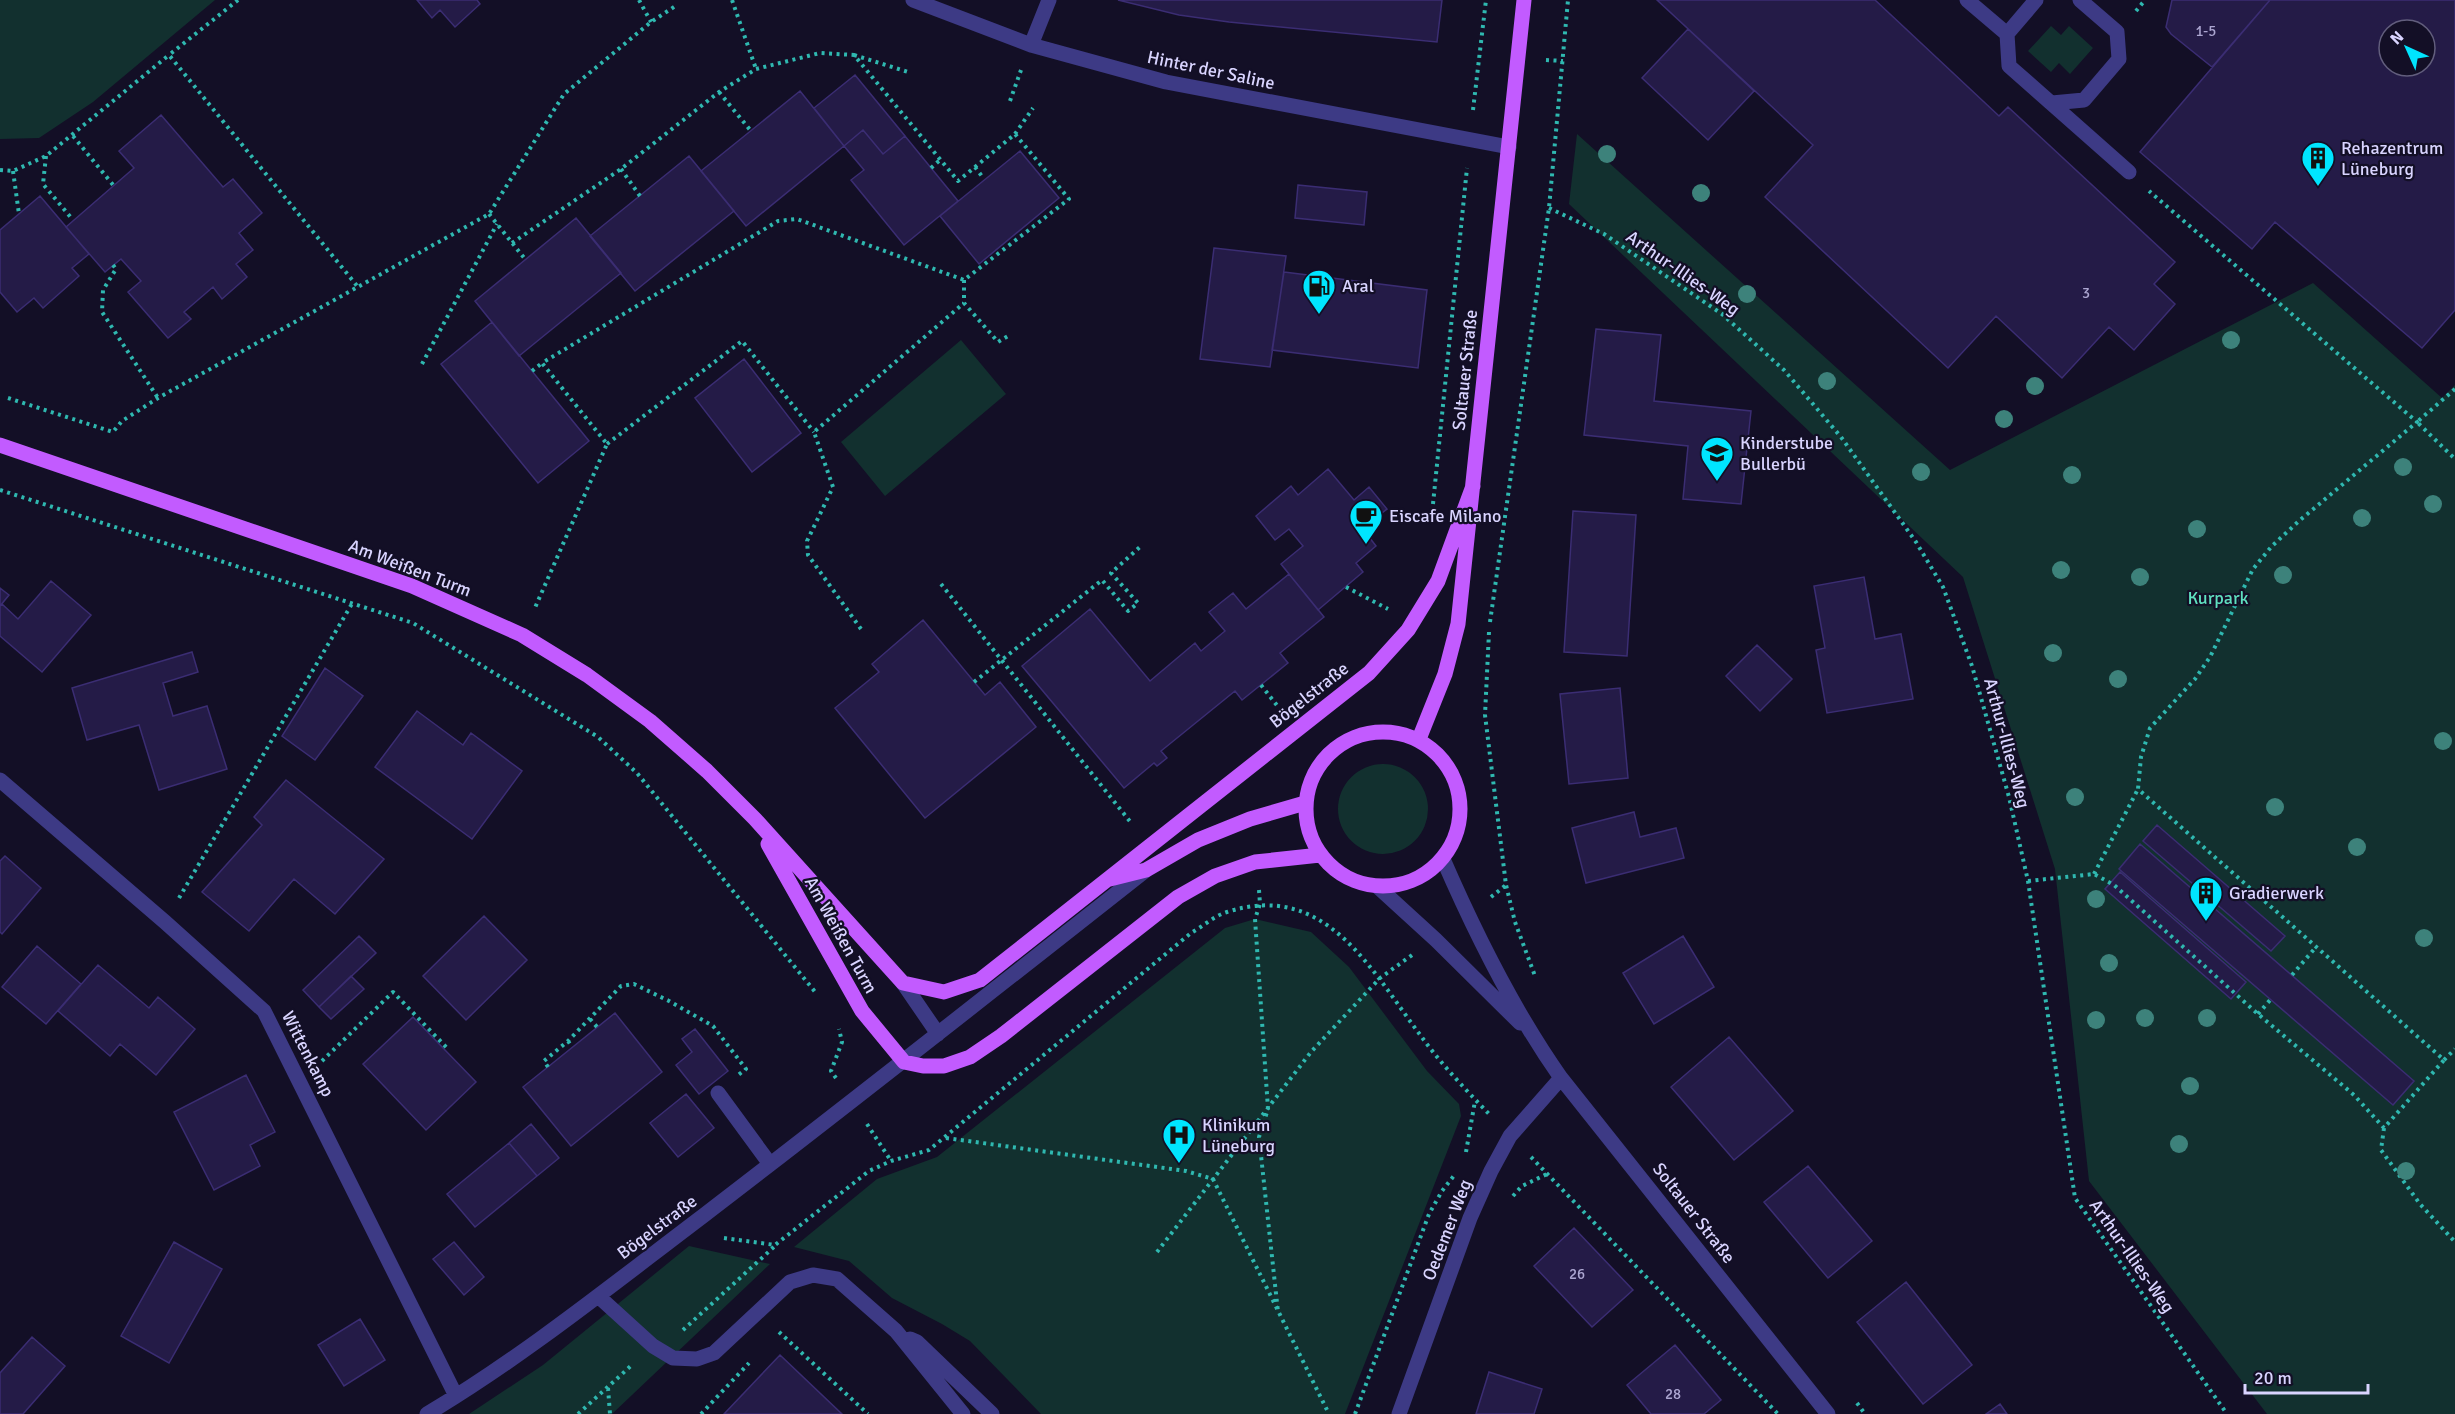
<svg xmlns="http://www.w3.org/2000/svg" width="2455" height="1414" font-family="Signika,sans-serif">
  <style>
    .green { fill: #12302f }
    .building { fill: #241b47; stroke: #3b2d73; stroke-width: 1.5; fill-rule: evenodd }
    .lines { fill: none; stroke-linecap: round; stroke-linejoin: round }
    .path { stroke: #2fb8b0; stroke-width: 4; stroke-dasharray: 3 4.5; stroke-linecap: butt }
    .minor { stroke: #3d3a85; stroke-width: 15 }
    .major { stroke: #c25bff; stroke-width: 15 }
    .tree { fill: #3d827b }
    .labels { text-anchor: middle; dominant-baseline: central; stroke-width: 4.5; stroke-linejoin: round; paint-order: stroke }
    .number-label { font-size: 15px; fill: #aca6d1 }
    .street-label { font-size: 18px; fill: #d9d4ff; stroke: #130f26 }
    .poi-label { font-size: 18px; fill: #d9d4ff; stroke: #130f26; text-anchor: start }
    .park-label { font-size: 18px; fill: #5fe0c0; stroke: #130f26 }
  </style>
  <rect width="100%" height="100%" fill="#130f26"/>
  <path class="green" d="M0 0H215L93 102 39 138 0 139Z
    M2051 26 2061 35 2069 26 2093 48 2070 74 2059 63 2051 72 2028 51Z
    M1577 134 1950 470 2313 283 2442 398 2455 385V1414H2267L2089 1181 2055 869 1963 577 1569 204Z
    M961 340 1006 394 885 496 841 442Z
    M1338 809a45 45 0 1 1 90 0a45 45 0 1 1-90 0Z
    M1255 919 1311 932 1349 967 1427 1071 1459 1104 1461 1116 1345 1414H1041L970 1341 942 1324 892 1298 849 1261 794 1247 877 1179 937 1157 1225 928Z
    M689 1246 770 1264 612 1414H469L543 1365Z"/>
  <path class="building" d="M417 0H477L480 4 455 27 440 10 432 18Z
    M1118 0H1442L1437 42 1229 22 1179 15Z
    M1657 0H1875L1999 116 2008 107 2175 262 2154 284 2175 304 2134 350 2109 327 2062 378 1996 316 1948 368 1765 197 1813 145Z
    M2172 0H2270L2212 67 2171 34 2166 27Z
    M2270 0H2455V310L2422 348 2275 222 2252 249 2140 152ZM2389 30H2425V66H2389Z
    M1688 29 1754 91 1708 140 1642 78Z
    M855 75 905 136 883 154 863 130 844 146 814 108Z
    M800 91 844 146 746 226 701 171Z
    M161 115 223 187 233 179 262 213 239 233 253 250 236 264 247 277 222 299 213 287 184 312 191 319 168 338 128 292 141 281 121 259 105 272 66 227 134 168 119 151Z
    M863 130 883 154 905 136 958 201 904 245 851 180 864 170 844 146Z
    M1020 151 1059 198 979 264 940 216Z
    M689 156 734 211 635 291 590 236Z
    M1298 185 1367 192 1364 225 1295 218Z
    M40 196 89 254 72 268 79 276 43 308 34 298 17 312 0 292V230Z
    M576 218 621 273 519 356 475 301Z
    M1214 248 1286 256 1270 367 1200 359Z
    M1284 272 1427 290 1418 368 1272 350Z
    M492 322 589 441 538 483 441 364Z
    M1596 329 1661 335 1654 401 1751 411 1741 504 1683 499 1688 446 1584 435Z
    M744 359 801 433 752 472 695 398Z
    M1328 469 1354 500 1369 487 1387 509 1362 528 1376 546 1356 563 1363 572 1318 610 1281 564 1303 546 1289 529 1275 540 1256 516 1291 486 1298 495Z
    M1573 511 1636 515 1627 656 1564 652Z
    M1289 574 1324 617 1280 653 1288 663 1242 700 1235 691 1161 751 1167 758 1157 766 1154 763 1124 788 1022 666 1090 609 1150 681 1195 643 1201 651 1225 631 1209 612 1233 593 1246 609Z
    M1864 577 1875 639 1901 634 1913 699 1827 713 1816 650 1825 648 1814 586Z
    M51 581 91 615 42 672 0 636V606L2 604 18 619Z
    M0 588 9 595 0 606Z
    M923 620 985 695 1000 682 1036 727 925 818 835 708 879 672 872 664Z
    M1757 645 1792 679 1760 711 1726 676Z
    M192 652 198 672 163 683 173 716 207 706 227 769 159 790 139 725 87 740 72 688Z
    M325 668 363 696 315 760 282 736Z
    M1620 688 1628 778 1569 784 1560 694Z
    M417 711 463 745 471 733 522 771 472 839 375 767Z
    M286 780 384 859 335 914 294 879 249 931 202 892 262 825 254 817Z
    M1634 812 1640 837 1676 828 1684 858 1586 883 1572 828Z
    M2157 825 2285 936 2271 951 2143 841Z
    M2140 844 2414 1081 2393 1105 2119 869Z
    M5 856 41 888 2 934 0 932V861Z
    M2120 872 2246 982 2231 999 2105 889Z
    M484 916 527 960 466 1020 423 976Z
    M359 936 376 953 319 1007 303 990Z
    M1683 936 1714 987 1654 1024 1623 973Z
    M37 946 81 984 46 1024 2 987Z
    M98 965 149 1008 158 997 195 1029 156 1075 120 1044 110 1056 58 1011Z
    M351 976 364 989 331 1019 319 1007Z
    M615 1013 662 1072 571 1146 523 1087Z
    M413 1017 476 1082 426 1130 363 1064Z
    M695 1029 728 1071 699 1094 676 1065 692 1052 682 1039Z
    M1729 1037 1793 1111 1734 1160 1671 1087Z
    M246 1075 275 1132 250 1145 260 1166 214 1190 174 1112Z
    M686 1094 714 1128 678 1157 650 1123Z
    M531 1124 559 1158 537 1176 509 1143Z
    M509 1143 537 1176 475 1227 447 1194Z
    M1808 1166 1872 1241 1828 1278 1764 1202Z
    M1574 1228 1633 1290 1592 1327 1534 1266Z
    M174 1242 222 1269 169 1363 121 1336Z
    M454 1242 484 1277 464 1295 433 1259Z
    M1906 1282 1972 1365 1923 1404 1857 1322Z
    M360 1319 385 1360 344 1386 318 1345Z
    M32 1337 65 1366 23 1414H0V1373Z
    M1675 1345 1721 1400 1704 1414H1651L1627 1385Z
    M780 1355 842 1414H724Z
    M1489 1372 1542 1389 1534 1414H1476Z
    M2000 1404 2007 1414H1986Z"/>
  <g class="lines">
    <path class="path" d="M238 0 169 55 358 287
      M639 0 651 22
      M732 0 756 69
      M2136 11 2145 0
      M854 55 908 72
      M1546 60 1563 61
      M719 92 751 131
      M1010 101 1021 70
      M1473 110 1486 0
      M1015 134 1033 108
      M73 136 114 186
      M46 156 43 184 73 220
      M975 167 984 179
      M931 168 940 160
      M621 169 640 196
      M0 170 13 171 46 156 169 55
      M13 171 19 214
      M1549 208 1604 234 1722 314 1784 370 1841 437 1916 542 1943 587 1972 666 2009 797 2028 881 2075 1198 2227 1414
      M489 214 525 259
      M512 243 621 169 719 92 756 69 820 53 854 55 958 181 1015 134 1069 199 964 280 797 219 778 221 542 363 607 444 534 610
      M113 265 116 269 103 290 102 312 158 398
      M964 280V303L998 342 1008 336
      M422 364 497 224
      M532 371 542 363
      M2455 389 2417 422 2455 459
      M8 398 113 432 122 421 158 398 489 214 564 94 651 22 677 5
      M607 444 742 341 814 432
      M0 490 413 623 598 737 637 773 816 993
      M1433 504 1467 168
      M941 584 1132 824
      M1346 587 1388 609
      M1490 622 1549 208 1568 0
      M861 629 808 555 807 541 833 487 814 432 964 303
      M1489 632 1485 715 1506 885 1515 922 1535 976
      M974 682 1102 580 1128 611 1138 603 1111 573 1142 545
      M1261 685 1279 708
      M2094 874 2138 789
      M2028 881 2094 874 2114 885 2258 1014 2354 1095 2384 1128 2444 1060 2138 789 2141 757 2150 728 2195 679 2210 657 2253 569 2272 546 2299 521 2417 422 2149 191
      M1259 890 1260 904 1255 919 1268 1109 1259 1137 1278 1312
      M1491 897 1506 885
      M179 898 353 602
      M2292 975 2316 947
      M2258 1014 2271 999
      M590 1019 597 1027
      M568 1041 572 1047
      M2444 1060 2455 1049
      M322 1061 393 992 447 1048 445 1050
      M548 1067 544 1061 568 1041 621 986 634 984 669 1001 713 1026 746 1069 738 1075
      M836 1078 831 1071 842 1042 839 1029
      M867 1124 891 1161
      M2384 1128 2381 1150 2420 1204 2455 1242
      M946 1138 1186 1171 1213 1179 1329 1414
      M1466 1152 1475 1101
      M1531 1157 1778 1414
      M1513 1196 1522 1186 1547 1174
      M724 1238 775 1245 869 1171 891 1161 929 1150 1191 933C1202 927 1214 916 1227 912 1326 880 1371 970 1421 1036 1441 1064 1466 1090 1490 1115
      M1157 1252 1311 1052 1380 978 1412 955
      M683 1330 775 1246
      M779 1332 868 1414
      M608 1388 610 1414
      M1857 1403 1865 1414
      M578 1414 633 1364
      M701 1414 749 1363
      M1355 1414 1429 1214 1442 1191 1456 1173"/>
    <path class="minor" d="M913 0 1031 45 1166 82 1509 147
      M1967 0 2007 34 2009 66 2129 172
      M2007 34 2036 0
      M1031 45 1049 0
      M2052 103 2084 100 2119 59 2117 32 2080 0
      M0 780 165 922 264 1011 456 1396
      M1443 859C1476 935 1513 1010 1561 1078L1828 1414
      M1378 887 1436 940 1520 1023
      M903 983 938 1034
      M718 1093 770 1164
      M598 1296 653 1346 673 1358 697 1359 714 1353 790 1282 813 1275 837 1279 896 1331 963 1414
      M910 1339 917 1342 992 1414
      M427 1414C524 1356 613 1284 703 1216 852 1102 999 986 1146 870
      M1399 1414 1470 1218 1491 1171 1510 1136 1561 1078"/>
    <path class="major" d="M0 445 412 586 522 635 587 675 650 721 707 771 755 819 903 983 944 992 980 980 1369 673 1408 630 1438 581 1473 486
      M1306 809a77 77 0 1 1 154 0a77 77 0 1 1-154 0Z
      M1419 739 1445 674 1458 624 1524 0
      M768 844 862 1011 904 1062 923 1066H944L970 1057 1001 1036 1178 897 1215 876 1255 862 1320 855
      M1110 879 1146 870 1198 840 1250 819 1305 803"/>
  </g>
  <g class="tree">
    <circle cx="1607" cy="154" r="9"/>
    <circle cx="1701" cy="193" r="9"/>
    <circle cx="1747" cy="294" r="9"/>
    <circle cx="2231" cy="340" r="9"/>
    <circle cx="1827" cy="381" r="9"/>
    <circle cx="2035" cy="386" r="9"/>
    <circle cx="2004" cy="419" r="9"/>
    <circle cx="2403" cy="467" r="9"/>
    <circle cx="1921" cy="472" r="9"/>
    <circle cx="2072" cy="475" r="9"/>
    <circle cx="2433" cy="504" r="9"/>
    <circle cx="2362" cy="518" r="9"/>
    <circle cx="2197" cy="529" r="9"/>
    <circle cx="2061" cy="570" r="9"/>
    <circle cx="2283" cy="575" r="9"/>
    <circle cx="2140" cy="577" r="9"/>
    <circle cx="2053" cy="653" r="9"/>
    <circle cx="2118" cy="679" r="9"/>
    <circle cx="2443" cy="741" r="9"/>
    <circle cx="2075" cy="797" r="9"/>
    <circle cx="2275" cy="807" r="9"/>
    <circle cx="2357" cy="847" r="9"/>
    <circle cx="2096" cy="899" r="9"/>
    <circle cx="2424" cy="938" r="9"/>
    <circle cx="2109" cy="963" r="9"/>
    <circle cx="2145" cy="1018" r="9"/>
    <circle cx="2207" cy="1018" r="9"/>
    <circle cx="2096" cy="1020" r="9"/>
    <circle cx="2190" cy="1086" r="9"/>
    <circle cx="2179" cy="1144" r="9"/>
    <circle cx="2406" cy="1171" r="9"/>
  </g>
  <defs>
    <symbol id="building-pin" viewBox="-11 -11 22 30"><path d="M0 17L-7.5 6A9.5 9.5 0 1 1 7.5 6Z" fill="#00e5ff" stroke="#130f26"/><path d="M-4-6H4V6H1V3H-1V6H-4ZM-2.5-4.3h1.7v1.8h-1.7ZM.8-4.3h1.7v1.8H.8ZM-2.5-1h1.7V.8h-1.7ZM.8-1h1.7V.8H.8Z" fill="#111"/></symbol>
    <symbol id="fuel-pin" viewBox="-11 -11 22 30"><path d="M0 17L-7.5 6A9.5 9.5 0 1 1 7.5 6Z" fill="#00e5ff" stroke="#130f26"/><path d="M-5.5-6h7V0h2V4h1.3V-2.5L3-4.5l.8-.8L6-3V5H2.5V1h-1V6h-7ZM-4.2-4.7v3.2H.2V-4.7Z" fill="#111"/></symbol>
    <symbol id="school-pin" viewBox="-11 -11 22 30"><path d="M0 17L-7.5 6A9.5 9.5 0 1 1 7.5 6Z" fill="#00e5ff" stroke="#130f26"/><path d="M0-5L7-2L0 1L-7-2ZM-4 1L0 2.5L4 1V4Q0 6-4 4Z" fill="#111"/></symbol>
    <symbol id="cafe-pin" viewBox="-11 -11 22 30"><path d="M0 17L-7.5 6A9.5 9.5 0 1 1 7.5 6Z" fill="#00e5ff" stroke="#130f26"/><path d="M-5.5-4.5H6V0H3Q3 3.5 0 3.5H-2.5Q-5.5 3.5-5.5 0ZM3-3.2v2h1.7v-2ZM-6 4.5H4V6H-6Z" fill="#111"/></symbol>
    <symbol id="hospital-pin" viewBox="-11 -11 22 30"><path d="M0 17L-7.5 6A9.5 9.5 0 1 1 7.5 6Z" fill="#00e5ff" stroke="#130f26"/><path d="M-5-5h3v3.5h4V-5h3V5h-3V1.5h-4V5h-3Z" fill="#111"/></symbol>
  </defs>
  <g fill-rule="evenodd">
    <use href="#building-pin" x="2299" y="139" width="38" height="52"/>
    <use href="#fuel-pin" x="1300" y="267" width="38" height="52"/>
    <use href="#school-pin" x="1698" y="434" width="38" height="52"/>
    <use href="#cafe-pin" x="1347" y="497" width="38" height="52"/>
    <use href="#building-pin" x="2187" y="874" width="38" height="52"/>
    <use href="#hospital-pin" x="1160" y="1116" width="38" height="52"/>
  </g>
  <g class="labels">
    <g class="number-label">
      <text x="2206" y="31">1-5</text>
      <text x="2086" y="293">3</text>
      <text x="1577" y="1274">26</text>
      <text x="1673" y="1394">28</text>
    </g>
    <g class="street-label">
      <text transform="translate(1211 70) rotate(12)">Hinter der Saline</text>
      <text transform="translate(1683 273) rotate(35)">Arthur-Illies-Weg</text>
      <text transform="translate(1465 370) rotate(-84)">Soltauer Straße</text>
      <text transform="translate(410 568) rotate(21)">Am Weißen Turm</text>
      <text transform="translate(1309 695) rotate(-38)">Bögelstraße</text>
      <text transform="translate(2007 743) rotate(75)">Arthur-Illies-Weg</text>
      <text transform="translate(841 935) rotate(61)">Am Weißen Turm</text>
      <text transform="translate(308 1054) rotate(63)">Wittenkamp</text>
      <text transform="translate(1694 1213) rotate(52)">Soltauer Straße</text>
      <text transform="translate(657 1227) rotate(-37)">Bögelstraße</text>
      <text transform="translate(1447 1230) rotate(-69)">Oedemer Weg</text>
      <text transform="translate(2132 1256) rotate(55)">Arthur-Illies-Weg</text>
    </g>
    <g class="poi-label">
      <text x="2341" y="148">Rehazentrum<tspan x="2341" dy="21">Lüneburg</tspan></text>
      <text x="1342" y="286">Aral</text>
      <text x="1740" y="443">Kinderstube<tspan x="1740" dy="21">Bullerbü</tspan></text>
      <text x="1389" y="516">Eiscafe Milano</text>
      <text x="2229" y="893">Gradierwerk</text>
      <text x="1202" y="1125">Klinikum<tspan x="1202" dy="21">Lüneburg</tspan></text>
    </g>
    <g class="park-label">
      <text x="2218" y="598">Kurpark</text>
    </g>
  </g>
  <g transform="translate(2407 48) rotate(315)"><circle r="28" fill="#130f26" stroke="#625e7d" stroke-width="1.5"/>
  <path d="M0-4.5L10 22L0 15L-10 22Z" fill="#00e5ff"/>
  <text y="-9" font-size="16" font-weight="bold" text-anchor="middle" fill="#d9d4ff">N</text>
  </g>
  <path d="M2245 1384v9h123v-9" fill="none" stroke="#d9d4ff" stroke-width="3"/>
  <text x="2254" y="1384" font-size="18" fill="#d9d4ff" stroke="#130f26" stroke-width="4.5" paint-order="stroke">20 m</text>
</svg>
